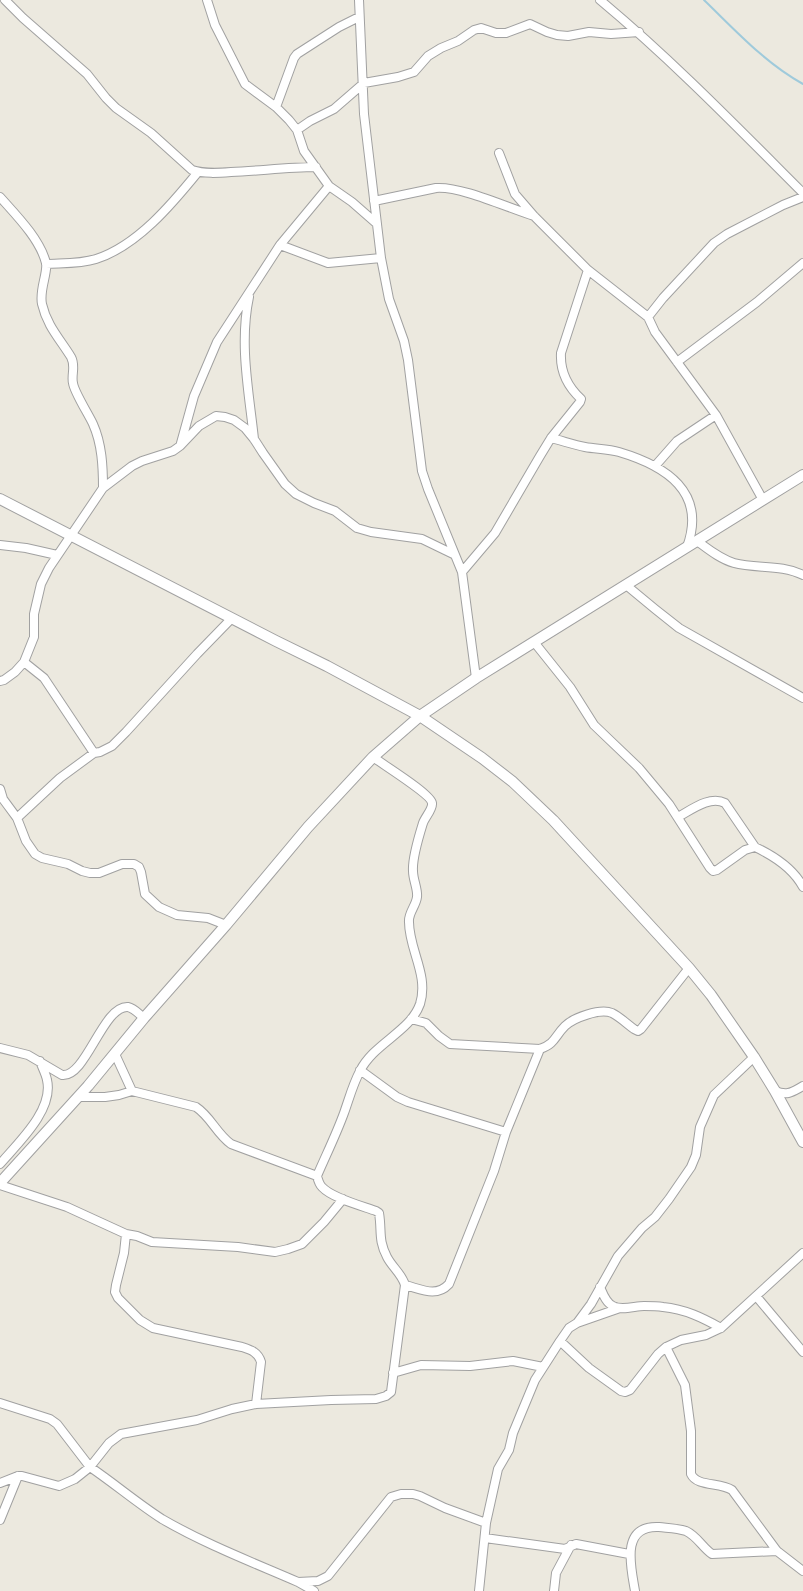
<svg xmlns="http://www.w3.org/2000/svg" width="803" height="1591" font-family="Raleway,sans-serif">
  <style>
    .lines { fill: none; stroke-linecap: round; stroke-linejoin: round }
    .stream { stroke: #9fcadb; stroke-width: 2 }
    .minor-casing { stroke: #a1a1a1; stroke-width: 10 }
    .tertiary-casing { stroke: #a1a1a1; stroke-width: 12 }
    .minor { stroke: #fff; stroke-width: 8 }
    .tertiary { stroke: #fff; stroke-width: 10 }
  </style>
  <rect width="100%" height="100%" fill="#ece9df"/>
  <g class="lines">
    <path class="stream" d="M704 0C735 30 765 63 803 84"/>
    <defs>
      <path id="minor" d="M5 0 23 18 87 74 106 98 116 108 151 133 192 170C204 174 218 173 231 172 259 171 287 167 316 167
        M207 0 215 25 245 84 276 107 289 120 297 130 304 151 329 186 352 202 376 223
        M359 0 364 114 381 258 389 299 404 341 408 360 422 471 428 489 462 572 476 678
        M600 0C672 60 737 127 803 193
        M276 107 294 58 297 54 339 27 359 17
        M297 130 310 121 334 109 364 83 398 77 414 72 428 56 441 48 458 41 474 30 481 28 496 33H506L530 24 547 32 557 35 568 36 589 32 611 34 639 32
        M499 153 515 194 534 216 588 270 648 317 655 332 716 415 763 500
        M0 197C16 215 40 239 46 263 48 273 39 290 42 304 47 326 60 339 71 357 76 366 71 375 73 383 74 392 89 415 93 424 102 444 103 467 103 488
        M374 201 436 188C461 186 508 208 534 216
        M280 245 328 263 381 258
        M46 264C63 263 80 264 96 259 137 246 172 204 198 172
        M249 297C239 344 249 392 254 439
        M648 317 663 298 714 243 727 234 783 205 803 197
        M677 362 757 302 803 263
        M551 438C563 441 574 445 585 447 596 449 608 449 619 452 666 466 707 492 687 547
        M181 443 194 396 217 342 280 245 329 186
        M655 466 677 441 716 415
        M697 541C708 549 720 559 734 563 756 569 781 564 803 575
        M0 545 26 548 57 555
        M462 572 495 533 540 456 551 438 580 402 581 399C567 386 560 371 561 353L588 270
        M626 585 655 609 679 628 803 698
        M534 642 570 687 594 725 639 768 669 804 710 868 713 871 717 870 745 850 755 847C774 856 793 868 803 887
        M24 662 44 678 94 753
        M0 681 4 680 15 672 24 662 34 637V614L41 584 49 568 103 488 132 466 142 461 173 451 180 446 199 426 216 416 225 417 234 420 245 428 254 439 263 453 285 484 296 494 314 503 335 511 357 528 371 532 422 539 453 554
        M0 789 3 799 17 818 26 841 35 854 42 858 68 864 82 871 90 873H99L122 864H134L139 867 141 872 145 894 159 907 177 915 208 918 226 925
        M678 817C691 810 710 795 725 803L755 847
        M17 818 60 778 94 753 100 752 112 746 126 732 197 654 232 618
        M411 1019 426 1023 439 1036 450 1044 540 1049C556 1043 554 1037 565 1026 573 1018 600 1008 612 1013 620 1017 627 1024 634 1029L638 1031 641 1029 689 968
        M0 1048 28 1055 62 1075C86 1078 103 1005 128 1007 134 1008 140 1015 144 1018
        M115 1054 132 1091
        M360 1070 397 1097 408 1102 506 1132 540 1049
        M775 1091C788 1096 792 1092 803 1086
        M78 1097H105L119 1095 132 1091 196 1107C211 1117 216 1133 231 1144L317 1176C318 1180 319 1184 322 1187 332 1198 362 1206 376 1211L379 1213C382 1231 378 1240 387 1257 392 1267 402 1274 405 1285L391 1392 386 1396 376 1399 331 1400 256 1404 232 1409 197 1420 121 1434 109 1443 90 1467C115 1484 137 1503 162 1519 205 1544 252 1562 298 1582
        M0 1164C18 1143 54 1110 47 1080 46 1074 42 1067 40 1061
        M317 1176C326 1155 336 1135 344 1113 349 1099 353 1084 360 1071 374 1043 410 1032 420 1004 429 975 409 950 409 922 408 913 416 906 417 897 418 889 413 880 413 871 412 858 419 836 423 823 425 817 433 809 432 803 431 794 382 764 373 757
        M0 1185 67 1207 126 1234 137 1236 152 1242 238 1247 275 1252 288 1249 302 1244 324 1222 343 1199
        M126 1234 124 1253 116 1285 115 1292 118 1298 140 1320 153 1328 242 1347C251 1350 258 1352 261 1362L256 1404
        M803 1253 721 1328 706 1335 681 1340 666 1347 685 1385 691 1431V1474C697 1487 720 1482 732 1490L777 1551 803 1571
        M405 1285C421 1289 436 1298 449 1284L494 1171 506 1132
        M600 1287C603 1294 606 1303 613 1306 621 1311 635 1306 644 1306 650 1306 657 1306 663 1307 685 1309 703 1318 721 1328
        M756 1296 803 1352
        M577 1323 620 1308
        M560 1341 589 1368 621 1391 625 1392 630 1390 658 1354 666 1347
        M393 1373 421 1365 470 1366 513 1361 543 1367
        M0 1403 50 1419 57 1424 90 1467 75 1479 59 1486 22 1476H18L0 1483
        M0 1520 18 1476
        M485 1538 565 1549 576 1544 629 1554
        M314 1591 298 1582 318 1581 328 1576 391 1497 401 1494H413L420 1496 445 1508 486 1523
        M479 1591 486 1523 498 1469 509 1450 513 1433 535 1380 560 1341 569 1328 577 1323 591 1304 618 1256 642 1228 655 1217 669 1199 691 1167 696 1155 700 1127 714 1095 754 1057
        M554 1591 556 1573 571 1545
        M635 1591C631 1567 620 1525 659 1527 667 1528 677 1528 686 1531 697 1536 703 1548 712 1554L777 1551"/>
      <path id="tertiary" d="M0 499 276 641 327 666 420 716 482 758 513 782 553 820 689 968 711 995 754 1057 775 1091 803 1142
        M0 1183 88 1086 144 1018 226 925 308 827 373 757 420 716 476 678 803 475"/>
    </defs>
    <use href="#minor" class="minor-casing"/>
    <use href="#tertiary" class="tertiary-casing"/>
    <use href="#minor" class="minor"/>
    <use href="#tertiary" class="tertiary"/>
  </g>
</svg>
